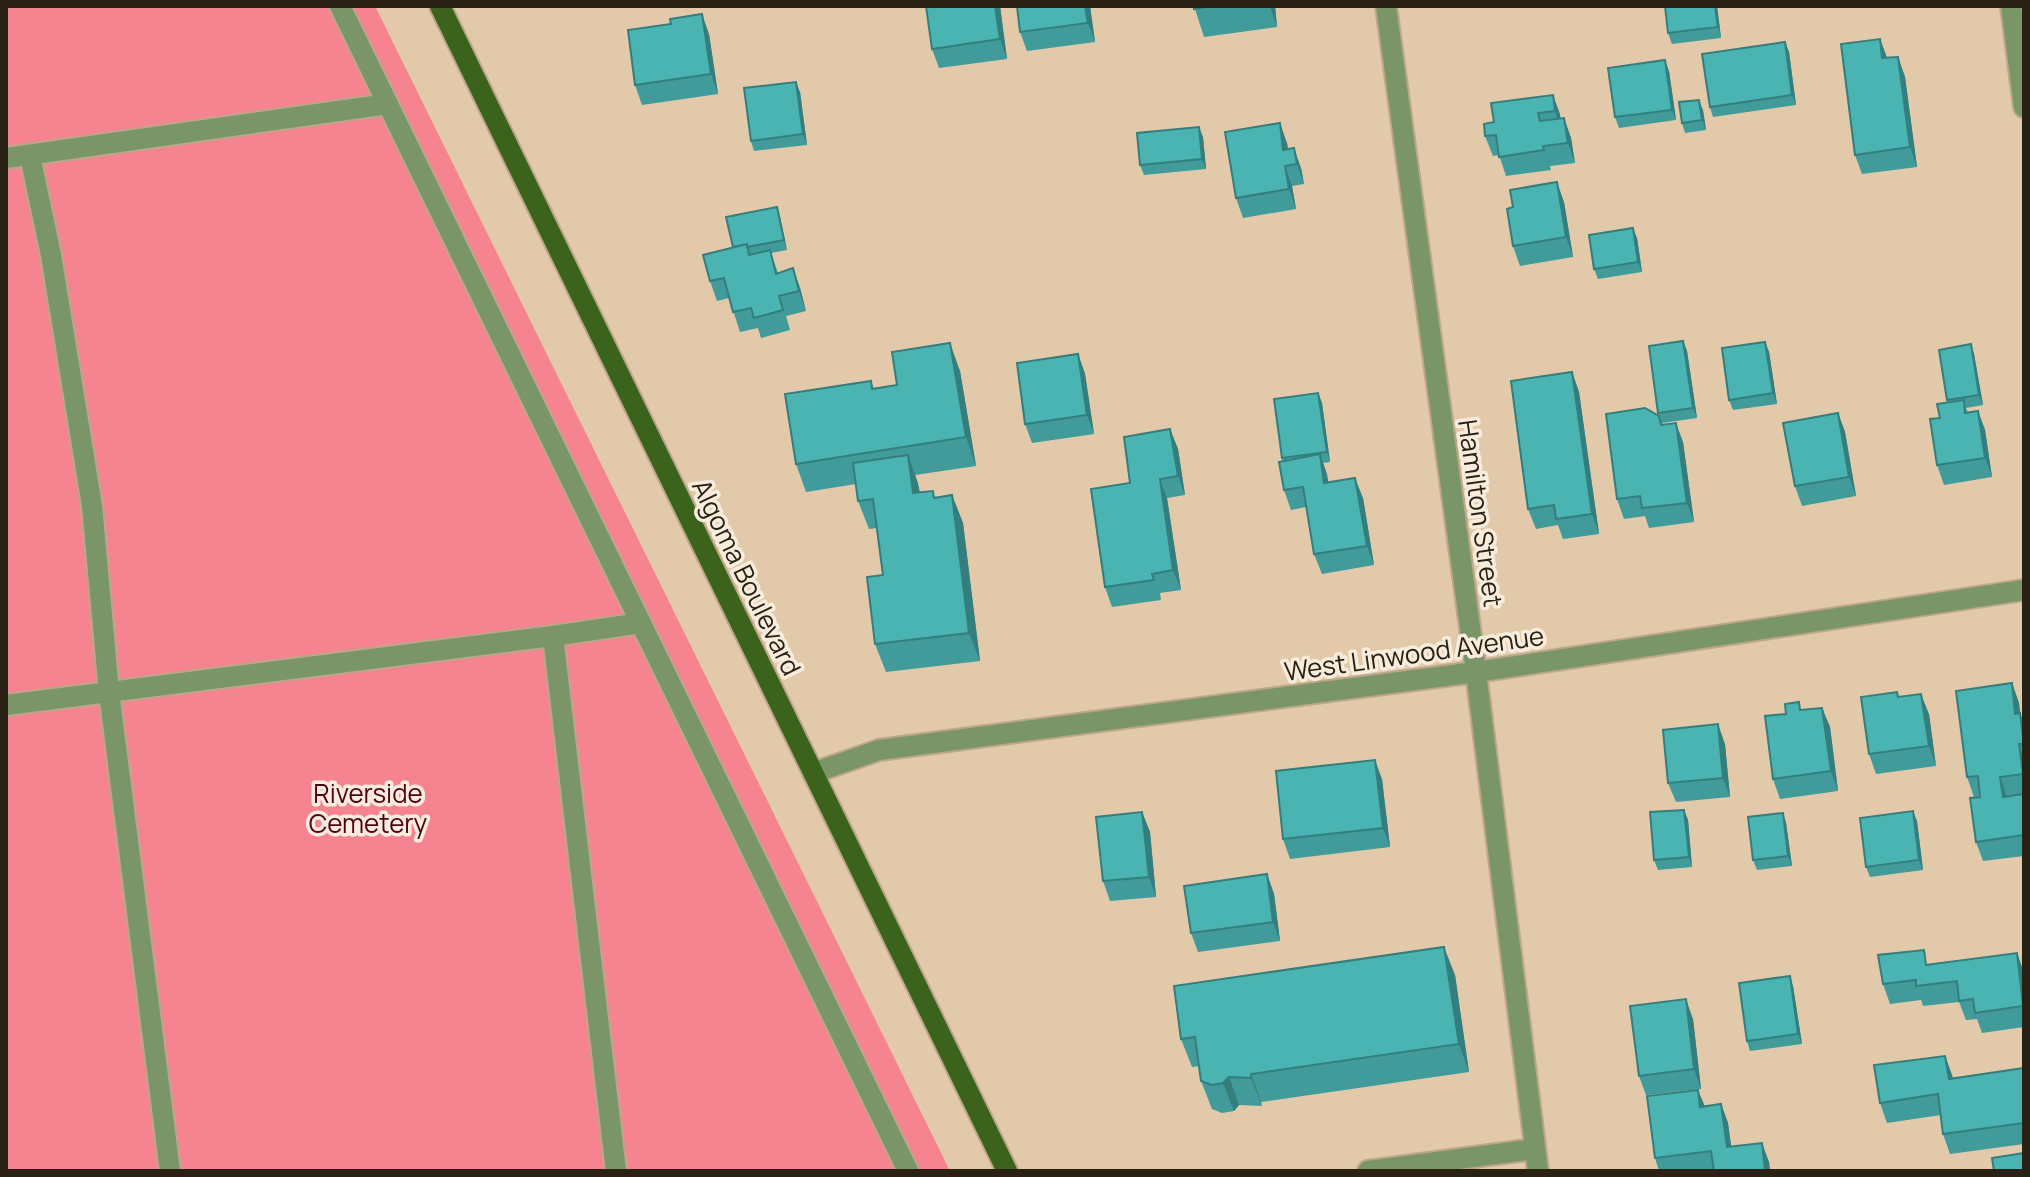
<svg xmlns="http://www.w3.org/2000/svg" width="2030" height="1177" font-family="Manrope,sans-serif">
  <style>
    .green { fill: #f68390 }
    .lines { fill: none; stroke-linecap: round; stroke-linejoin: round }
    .minor-casing { stroke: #bda78b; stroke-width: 24 }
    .major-casing { stroke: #bda78b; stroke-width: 24 }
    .minor { stroke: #7a9669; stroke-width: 20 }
    .major { stroke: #3c631c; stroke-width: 20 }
    .wall { fill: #409b9a }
    .shaded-wall { fill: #347e7d }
    .building { fill: #4ab4b3; stroke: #347e7d; stroke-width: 2 }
    .labels { text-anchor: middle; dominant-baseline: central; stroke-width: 7; stroke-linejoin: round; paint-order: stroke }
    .street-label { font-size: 26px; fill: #2a2115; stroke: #f8ecdc }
    .park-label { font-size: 26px; fill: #530017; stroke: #f8ecdc }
  </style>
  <rect width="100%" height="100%" fill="#e2c9a9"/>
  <path class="green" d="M6 6H375L950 1171H6Z"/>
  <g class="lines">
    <defs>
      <path id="minor" d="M340 6 908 1171
        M1386 6 1476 672 1538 1171
        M2011 6 2024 107
        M30 156 51 255 92 506 109 692 170 1171
        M6 158 388 104
        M6 705 553 636
        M813 773 879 750 1476 672 2024 590
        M616 1171 553 636 641 623
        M1368 1171 1535 1149"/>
      <path id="major" d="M440 6 1007 1171"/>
    </defs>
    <use href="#minor" class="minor-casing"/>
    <use href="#major" class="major-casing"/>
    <use href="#minor" class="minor"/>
    <use href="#major" class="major"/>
  </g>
  <path class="wall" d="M926 6H1000L1007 59 939 68 932 49Z
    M1017 6H1090L1095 42 1027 51 1020 32Z
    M1194 6H1275L1277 27 1204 37Z
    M1717 6 1721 38 1672 44 1668 33Z
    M709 34 718 94 642 105 635 85Z
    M1880 39 1887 58 1898 57 1905 77 1917 167 1862 174 1855 155Z
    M1785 42 1789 52 1796 105 1713 117 1710 107Z
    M1669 71 1676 120 1619 128 1615 117Z
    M800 92 807 145 754 151 751 141Z
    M1553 95 1560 119 1564 118 1571 138 1575 163 1550 166 1551 170 1506 176 1499 155 1493 156 1485 136 1494 122Z
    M1703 110 1706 130 1685 133 1682 123Z
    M1203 137 1206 169 1144 175 1140 165Z
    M1287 143 1288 149 1301 168 1304 184 1292 186 1296 209 1243 218 1236 198Z
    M1564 202 1573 257 1520 266 1513 246Z
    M780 217 787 250 771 253 778 273 793 268 800 288 806 311 786 316 790 330 761 338 758 328 740 332 729 298 717 301 710 281Z
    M1637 238 1642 272 1598 279 1594 269Z
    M1683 341 1687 351 1697 418 1662 423 1683 442 1694 522 1649 528 1645 516 1624 519 1617 499 1659 415 1658 413Z
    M1765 342 1769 352 1777 404 1733 410 1729 400Z
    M1939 350 1974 354 1983 405 1966 408 1968 413 1978 411 1985 430 1992 477 1944 485 1937 465 1948 402Z
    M1078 354 1085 374 1094 434 1032 443 1025 424Z
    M960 371 976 466 915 475 920 492 935 497 952 495 963 523 980 661 886 672 875 644 883 575 877 528 869 529 858 501 856 484 806 492 796 464 871 381 874 389 897 385Z
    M1572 372 1579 392 1599 534 1563 539 1558 525 1536 529 1528 509Z
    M1318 393 1322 403 1330 462 1323 463 1328 483 1363 498 1374 565 1322 574 1314 554 1306 507 1291 510 1284 490 1282 458Z
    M1838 413 1845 432 1856 496 1802 506 1795 486Z
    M1170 429 1178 449 1185 495 1167 498 1181 590 1160 593 1161 600 1112 607 1105 587 1130 483Z
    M2012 683 2019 703 2020 713 2024 724V856L1983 861 1976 842 1980 796 1974 797 1967 777Z
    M1899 697 1929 714 1936 766 1876 774 1869 754Z
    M1822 708 1830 727 1838 791 1780 799 1773 779 1786 714Z
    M1725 744 1730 797 1676 802 1668 783Z
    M1382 779 1390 847 1290 859 1283 839Z
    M1684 810 1688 820 1692 867 1658 870 1654 860Z
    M1142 812 1150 832 1156 897 1110 901 1103 881Z
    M1783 813 1786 823 1792 866 1757 870 1753 860Z
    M1917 821 1923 870 1870 877 1866 867Z
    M1267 874 1274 894 1280 941 1198 952 1191 933Z
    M2017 953 2024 973V1027L1982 1033 1977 1019 1966 1020 1959 1002 1923 1006 1921 1000 1890 1004 1883 984 1929 964Z
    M1455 975 1469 1072 1261 1102 1262 1106 1239 1105 1234 1111 1222 1113 1212 1109 1201 1081 1199 1066 1192 1067 1181 1039Z
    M1793 986 1802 1044 1750 1051 1747 1041Z
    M1693 1019 1701 1089 1646 1095 1639 1076Z
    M1945 1056 1953 1078 2024 1068V1144L1950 1154 1943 1134 1941 1115 1887 1123 1880 1103Z
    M1721 1104 1728 1123 1731 1146 1769 1162 1770 1171H1659L1655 1158 1704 1106Z"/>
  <path class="shaded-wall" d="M995 6H1000L1007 59 1000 39Z
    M1085 6H1090L1095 42 1088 23Z
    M1270 6H1275L1277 27Z
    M1715 6H1717L1721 38 1718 27Z
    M702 14 709 34 718 94 711 74Z
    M1880 39 1887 58H1882Z
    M1785 42 1789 52 1796 105 1792 95Z
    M1898 57 1905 77 1917 167 1910 147Z
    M1665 60 1669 71 1676 120 1672 110Z
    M796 82 800 92 807 145 803 134Z
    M1553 95 1560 114 1562 131 1555 111Z
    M1699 100 1703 110 1706 130 1702 120Z
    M1564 118 1571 138 1575 163 1568 143Z
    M1280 123 1287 143 1290 165 1283 150Z
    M1199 127 1203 137 1206 169 1202 159Z
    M1294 148 1301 168 1304 184 1297 164Z
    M1285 166 1292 186 1296 209 1289 189Z
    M1557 182 1564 202 1573 257 1566 237Z
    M777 207 780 217 787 250 784 240Z
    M1633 228 1637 238 1642 272 1638 262Z
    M793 268 800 288 806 311 799 291Z
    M1683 341 1687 351 1697 418 1693 408Z
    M1765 342 1769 352 1777 404 1773 393Z
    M950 343 960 371 976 466 966 437Z
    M1971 344 1974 354 1983 405 1979 395Z
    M1078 354 1085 374 1094 434 1087 415Z
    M1572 372 1579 392 1599 534 1592 514Z
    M1318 393 1322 403 1330 462 1327 452Z
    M1978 411 1985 430 1992 477 1985 458Z
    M1838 413 1845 432 1856 496 1849 477Z
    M1676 423 1683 442 1694 522 1687 503Z
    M1170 429 1178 449 1185 495 1178 476Z
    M1320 454 1327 474 1332 503 1324 483Z
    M908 455 918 483 924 521 913 493Z
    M1355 478 1363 498 1374 565 1367 546Z
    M1160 479 1167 498 1181 590 1173 570Z
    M952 495 963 523 980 661 969 633Z
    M2012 683 2019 703 2022 733 2015 714Z
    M1921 694 1929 714 1936 766 1929 746Z
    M1822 708 1830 727 1838 791 1831 771Z
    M2020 713 2024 724V744Z
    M1718 724 1725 744 1730 797 1723 778Z
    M2019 744 2024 758V778L2023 774Z
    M1375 760 1382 779 1390 847 1383 828Z
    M2000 777 2007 797H2003Z
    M1684 810 1688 820 1692 867 1689 857Z
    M1913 811 1917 821 1923 870 1919 860Z
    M1142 812 1150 832 1156 897 1149 877Z
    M1783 813 1786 823 1792 866 1788 856Z
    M1267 874 1274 894 1280 941 1273 922Z
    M1444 947 1455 975 1469 1072 1459 1044Z
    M2017 953 2024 973V1008L2023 1006Z
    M1790 976 1793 986 1802 1044 1798 1034Z
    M1686 999 1693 1019 1701 1089 1694 1069Z
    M1945 1056 1952 1075 1956 1098 1949 1079Z
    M1251 1074 1261 1102 1262 1106 1251 1078Z
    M1229 1077 1239 1105 1234 1111 1223 1083Z
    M1698 1090 1706 1109 1700 1107Z
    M1721 1104 1728 1123 1734 1167 1727 1147Z
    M1762 1143 1769 1162 1770 1171H1765Z"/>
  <path class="building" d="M926 6H995L1000 39 932 49Z
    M1017 6H1085L1088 23 1020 32Z
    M1194 6H1213L1194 9Z
    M1665 6H1715L1718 27 1668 33Z
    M702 14 711 74 635 85 628 30 671 24 670 19Z
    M1880 39 1882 58 1898 57 1910 147 1855 155 1841 44Z
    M1785 42 1792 95 1710 107 1702 54Z
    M1665 60 1672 110 1615 117 1608 68Z
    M796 82 803 134 751 141 744 88Z
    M1553 95 1555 111 1538 113 1540 121 1564 118 1568 143 1543 146 1544 150 1499 157 1496 135 1485 136 1484 124 1494 122 1491 103Z
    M1699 100 1702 120 1682 123 1679 102Z
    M1280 123 1283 150 1294 148 1297 164 1285 166 1289 189 1236 198 1225 132Z
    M1199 127 1202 159 1140 165 1137 133Z
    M1557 182 1566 237 1513 246 1507 209 1513 207 1510 190Z
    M777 207 784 240 747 247V244L733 247 726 217Z
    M1633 228 1638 262 1594 269 1589 235Z
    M747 244 749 255 770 250 776 274 793 268 799 291 779 296 783 310 754 318 751 308 733 312 724 278 710 281 703 255Z
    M1683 341 1693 408 1658 413 1649 346Z
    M1765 342 1773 393 1729 400 1722 348Z
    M950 343 966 437 796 464 785 394 871 381 872 389 897 385 892 352Z
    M1971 344 1979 395 1947 400 1939 350Z
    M1078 354 1087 415 1025 424 1017 363Z
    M1572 372 1592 514 1556 519 1554 505 1528 509 1511 381Z
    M1318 393 1327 452 1282 458 1274 399Z
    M1964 400 1965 413 1978 411 1985 458 1937 465 1930 419 1940 418 1937 404Z
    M1645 408 1659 416 1661 425 1676 423 1687 503 1642 508 1640 496 1617 499 1606 414Z
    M1838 413 1849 477 1795 486 1783 423Z
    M1170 429 1178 476 1160 479 1173 570 1152 574 1154 580 1105 587 1091 489 1130 483 1124 437Z
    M1320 454 1324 483 1355 478 1367 546 1314 554 1303 487 1284 490 1279 462Z
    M908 455 913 493 933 491 934 498 952 495 969 633 875 644 867 577 883 575 873 499 858 501 853 463Z
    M2012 683 2015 714 2020 713 2024 744H2019L2023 774 2000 777 2003 797 2023 794 2024 835 1976 842 1970 798 1980 797 1978 776 1967 777 1956 691Z
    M1897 692 1898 697 1921 694 1929 746 1869 754 1861 697Z
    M1799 702 1800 710 1822 708 1831 771 1773 779 1765 716 1786 714 1785 704Z
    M1718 724 1723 778 1668 783 1663 730Z
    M1375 760 1383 828 1283 839 1276 771Z
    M1684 810 1689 857 1654 860 1650 812Z
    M1913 811 1919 860 1866 867 1860 818Z
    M1142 812 1149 877 1103 881 1096 817Z
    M1783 813 1788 856 1753 860 1748 817Z
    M1267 874 1273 922 1191 933 1184 886Z
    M1444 947 1459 1044 1251 1074V1078L1229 1077 1223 1083 1212 1085 1201 1081 1195 1037 1181 1039 1174 986Z
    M1924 950 1926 965 2017 953 2023 1006 1975 1013 1973 999 1959 1001 1957 981 1916 986V980L1883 984 1878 955Z
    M1790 976 1798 1034 1747 1041 1739 983Z
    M1686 999 1694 1069 1639 1076 1630 1006Z
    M1945 1056 1949 1079 2024 1068V1123L1943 1134 1938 1094 1880 1103 1874 1065Z
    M1698 1090 1700 1107 1721 1104 1727 1147 1762 1143 1765 1171H1714L1711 1151 1655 1158 1647 1096Z
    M2024 1153V1171H1994L1992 1158Z"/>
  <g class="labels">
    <g class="street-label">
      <text transform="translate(1481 513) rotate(82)">Hamilton Street</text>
      <text transform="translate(747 577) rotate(64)">Algoma Boulevard</text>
      <text transform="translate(1414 653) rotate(-8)">West Linwood Avenue</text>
    </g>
    <g class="park-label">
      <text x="368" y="793">Riverside<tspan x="368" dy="30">Cemetery</tspan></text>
    </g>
  </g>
  <rect width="2030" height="1177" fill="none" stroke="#2a2115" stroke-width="16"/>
</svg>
